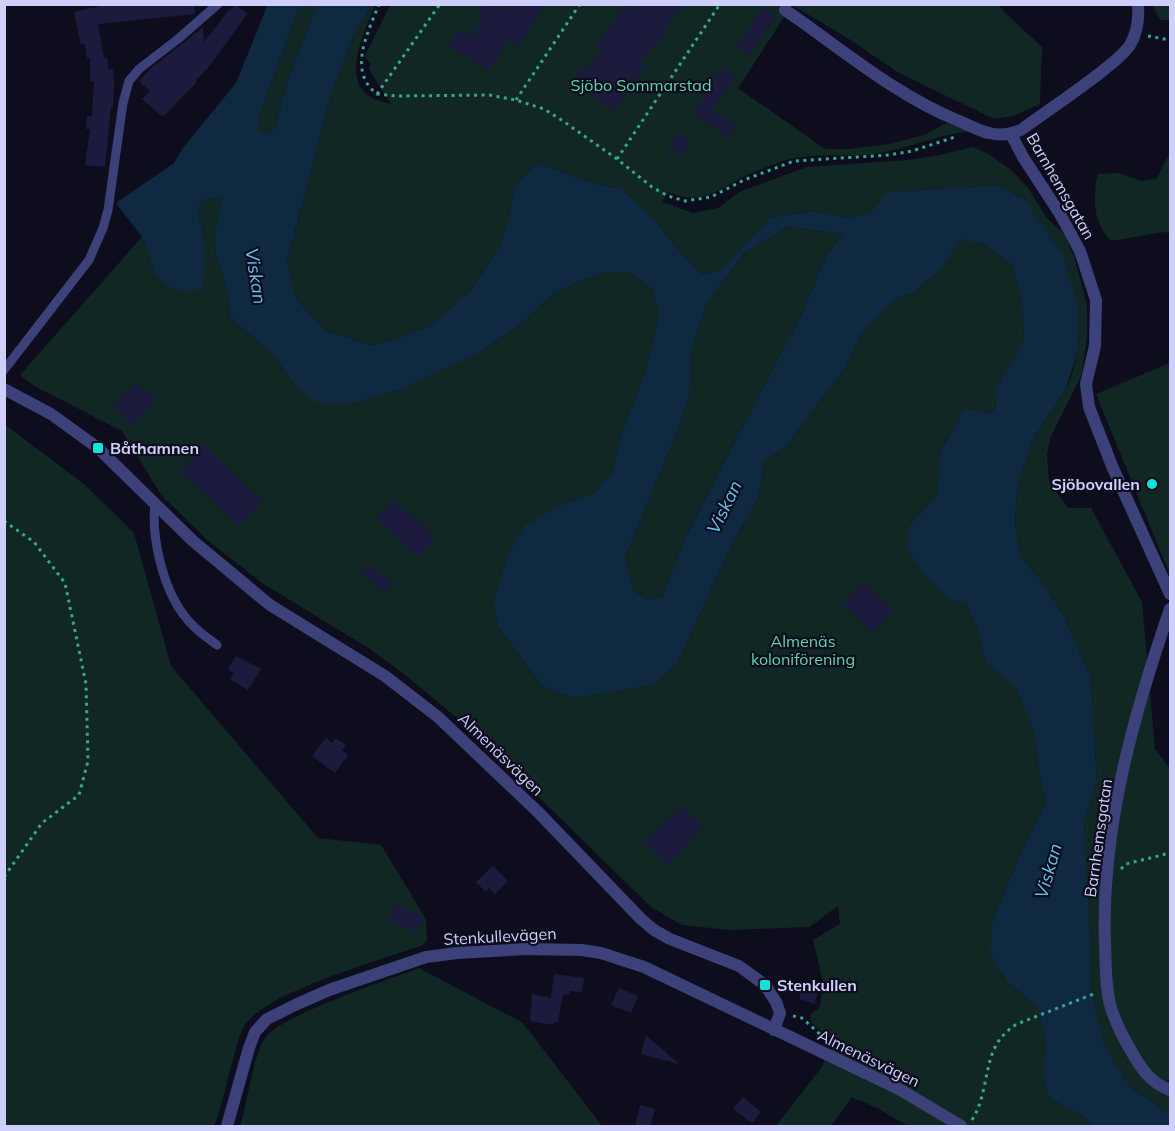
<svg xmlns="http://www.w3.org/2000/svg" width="1175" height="1131" font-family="Mulish,sans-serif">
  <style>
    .green { fill: #112723 }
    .water { fill: #0f2940; fill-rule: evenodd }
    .building { fill: #1d1b3d }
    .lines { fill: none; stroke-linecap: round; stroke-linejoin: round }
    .path { stroke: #36a791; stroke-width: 3; stroke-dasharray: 3 4.5; stroke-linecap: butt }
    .service { stroke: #3c4279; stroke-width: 9 }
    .minor { stroke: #3c4279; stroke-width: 12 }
    .tertiary { stroke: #3c4279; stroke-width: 12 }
    .poi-dot { fill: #10e5dc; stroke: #0e0d1e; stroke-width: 2 }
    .labels { text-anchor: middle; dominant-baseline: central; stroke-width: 4.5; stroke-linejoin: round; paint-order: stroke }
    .park-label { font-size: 16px; fill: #60d5a7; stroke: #0e0d1e }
    .street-label { font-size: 16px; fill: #cecffb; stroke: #0e0d1e }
    .poi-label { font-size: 16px; font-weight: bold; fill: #cecffb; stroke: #0e0d1e; text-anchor: start }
    .water-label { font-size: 18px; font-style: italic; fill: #63c5f4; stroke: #0e0d1e }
  </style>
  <rect width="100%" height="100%" fill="#0e0d1e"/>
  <path class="green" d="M300 5H317L287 82 275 128 266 135 259 131V116Z
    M371 5H375C366 28 341 78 369 96 375 100 384 102 391 104L369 69 371 65 365 56 390 5H1000L1002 10 1042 47 1040 104 1014 116 994 119 899 73 846 37 792 5 738 88 825 149H848L889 144 924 135 947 123 969 131C937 135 907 149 875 154 842 158 806 151 775 164 765 168 754 172 745 176 716 191 702 206 668 192L662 202 693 213 718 208 739 192 807 167 908 160 940 155 973 147 990 155 1012 171 1028 188 1047 218 1064 234 1074 256 1087 305V338L1081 376 1050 438 1047 456 1049 481 1068 508H1091L1142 602 1155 749 1170 768V1115L1130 1087 1104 1046 1090 987V936L1084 822 1097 784 1091 677 1064 616 1041 580 1021 557 1015 525 1017 488 1034 437 1066 389 1071 377 1078 350 1079 311 1025 200 997 185 887 192 872 213 848 217 814 211 771 218 720 271 702 274 677 248 659 225 620 187 602 186 536 163 514 187 510 213 499 247 473 288 433 324 396 339 371 345 326 331 296 298 287 263 330 99 350 43Z
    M1152 5H1170V20H1160Z
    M1170 153V233L1163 232 1111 241C1093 222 1092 198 1098 174L1119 173 1141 181 1156 179Z
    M208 197 221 200 215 232 216 257 226 284 230 317 273 355 297 387 479 353 522 323 555 292 602 273 630 272 653 290 659 318 646 370 621 434 612 473 594 493 564 504 498 627 541 685 571 698 654 685 677 664 733 542 758 499 764 460 785 448 844 369 863 331 893 301 916 291 943 267 960 238 983 244 1011 264 1022 300 1024 342 994 391 996 405 990 413 965 410 940 449 937 498 909 525 930 581 951 600 965 602 978 631 985 661 1017 688 1034 733 1041 783 1046 802 1018 859 992 922 990 954 1007 982 1037 1006 1048 1045 1042 1075 1049 1098 1079 1114 1095 1126H908L879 1109 852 1097 831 1126H776L821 1068 833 1043 812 1023 810 1015 820 1007 823 982 813 940 840 924 838 906 809 927 729 930 682 925 651 907 464 724 408 677 370 649 262 583 206 539 161 495 122 431 36 387 20 375 142 237 154 272 205 243 197 208Z
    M788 227 844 234 827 254 802 313 684 540 663 596 649 600 634 591 625 557 671 447 689 398 692 350 705 307 743 254Z
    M1170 363V575L1096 394Z
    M4 424 85 485 134 533 171 666 318 838 381 845 426 919 427 939 423 945C384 959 266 992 245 1025 239 1034 237 1046 234 1056 227 1079 223 1104 214 1126H5Z
    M419 968 523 1023 602 1126H240C248 1103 252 1058 265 1038 280 1016 389 979 419 968Z"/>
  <path class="water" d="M268 4 300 5 259 116V131L266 135 275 128 287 82 317 5H371L350 43 330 99 287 262 296 298 326 331 371 345 396 339 433 324 473 288 499 247 510 213 514 187 536 163 602 186 620 187 659 225 677 248 702 274 720 271 770 218 814 211 848 217 871 213 887 192 997 185 1025 200 1064 258 1079 311 1078 350 1066 389 1034 437 1017 488 1015 525 1021 557 1041 580 1064 616 1091 677 1097 784 1084 822 1090 936V987L1104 1045 1130 1087 1170 1115V1126H1095L1079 1114 1049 1098 1042 1075 1047 1045 1037 1006 1007 982 990 954 992 922 1018 859 1046 802 1041 783 1034 733 1017 689 985 662 978 631 965 602 951 601 930 581 907 549 909 525 937 497 940 450 965 409 990 413 996 406 994 391 1024 341 1022 300 1011 264 983 244 960 239 943 267 916 291 893 301 863 331 844 369 785 448 764 460 758 499 733 542 677 664 654 685 607 693 571 698 541 685 498 627 494 602 507 557 525 525 564 504 594 493 612 473 621 434 646 370 659 318 653 290 630 272 602 273 555 292 522 323 479 353 398 390 353 403H317L297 387 273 355 230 317 226 284 216 257 215 232 221 200 208 197 197 208 205 243 203 287 191 292 168 287 154 272 142 237 116 203 174 163 183 148 236 83ZM788 227 844 234 827 254 802 313 684 540 663 596 649 600 634 591 625 557 671 447 689 398 692 350 705 307 743 254Z"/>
  <path class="building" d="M110 4H195V14L98 24 104 58H107L108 69H113L114 83 113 107H111L105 167 85 165 90 129H86L87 116H92L94 81H90V58H87L85 44 81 45 74 12Z
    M485 4H491L499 10 502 4H545L519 46 508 39 488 71 448 45 459 29 472 37 484 16 479 13Z
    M641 4H682L666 29 668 31 658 46 655 43 641 63 645 66 615 112 575 85 579 79 575 77 583 66 589 69 602 49 597 45 624 6 627 7 628 5 636 11Z
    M236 5 247 14 208 68 196 80 197 82 163 117 142 99 150 91 139 82 149 70 203 27 204 42 228 11Z
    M763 7 776 15 749 55 737 47Z
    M725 68 736 75 712 110 736 127 728 138 697 116 699 113 694 110 721 70 722 71Z
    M678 133 691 142 681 156 668 148Z
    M136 383 156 398 136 424 133 425 113 407Z
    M204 446 261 500 262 502 239 526 181 471Z
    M394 500 435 538 418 557 376 518Z
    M370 565 393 583 385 593 362 574Z
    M864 583 893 610 872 632 843 604Z
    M236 656 261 669 248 690 230 679 234 673 228 669Z
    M326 738 332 743 336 738 346 745 342 750 348 755 335 773 312 756Z
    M683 806 703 826 688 840 691 842 667 866 643 842Z
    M493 866 508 881 495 894 489 888 486 892 476 882Z
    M396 904 424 918 417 933 389 920Z
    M554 974 584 978 582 992 570 991V995L563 994 558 1022H554L553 1025 530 1021 532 994 551 998Z
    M804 981 819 985 815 1004 799 999Z
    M619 988 638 996 631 1013 611 1005Z
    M646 1035 679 1064 641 1054Z
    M743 1097 761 1112 752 1123 733 1109Z
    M640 1105 655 1109 650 1126H635Z"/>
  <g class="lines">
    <path class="path" d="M379 4C368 33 347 71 377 94L398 96 489 95 516 100 544 109 563 121 617 159 652 187 668 196 685 201 711 197 744 180 794 161 889 155 912 151 958 136
      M1148 36 1170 40
      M377 94 440 4
      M516 100 580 4
      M617 159 720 4
      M4 521 34 542 65 583 86 684 88 761 79 795 42 823 4 877
      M1121 869 1126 864 1170 853
      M4 908V919
      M793 1016 802 1018 822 1036
      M972 1120C993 1086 979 1047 1017 1024L1096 993"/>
    <path class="service" d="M4 370 89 260 103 228 108 210 123 103 129 81 139 69 178 39 218 4
      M155 504C151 537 163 587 183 614 192 627 205 636 217 645"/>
    <path class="minor" d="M785 10C842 49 895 95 959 121 969 125 979 131 989 133 1000 136 1011 134 1021 130 1046 112 1071 95 1096 76 1107 67 1122 57 1130 45 1137 33 1139 17 1138 4
      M1011 134 1023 157 1060 214 1080 251 1096 300 1095 346 1086 384 1089 407 1112 466 1170 594
      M4 389 51 414 98 448 193 541 270 605 385 676 438 717 538 812 641 919 654 930 670 939 739 966 765 985 776 1002 780 1013 774 1030
      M1170 609C1133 716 1101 830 1105 944 1106 965 1105 987 1111 1008 1116 1023 1122 1036 1130 1049 1140 1067 1150 1083 1170 1090"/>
    <path class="tertiary" d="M227 1126 249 1048 255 1032 267 1019 295 1005 329 990 426 957 457 953 526 949 582 950 601 953 644 967 899 1089 961 1126"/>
  </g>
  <g class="poi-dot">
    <rect x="92" y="442" width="12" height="12" rx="3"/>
    <circle cx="1152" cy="484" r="6"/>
    <rect x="759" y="979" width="12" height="12" rx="3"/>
  </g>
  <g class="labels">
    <g class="park-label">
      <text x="641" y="85">Sjöbo Sommarstad</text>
      <text x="803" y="641">Almenäs<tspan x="803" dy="18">koloniförening</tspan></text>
    </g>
    <g class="street-label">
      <text transform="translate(1061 186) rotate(60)">Barnhemsgatan</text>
      <text transform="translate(501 754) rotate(44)">Almenäsvägen</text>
      <text transform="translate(1098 838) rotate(-82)">Barnhemsgatan</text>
      <text transform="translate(500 936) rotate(-3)">Stenkullevägen</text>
      <text transform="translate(869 1058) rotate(26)">Almenäsvägen</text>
    </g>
    <g class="poi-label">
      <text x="110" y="448">Båthamnen</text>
      <text x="1140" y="484" text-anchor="end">Sjöbovallen</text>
      <text x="777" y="985">Stenkullen</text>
    </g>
    <g class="water-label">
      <text transform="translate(256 276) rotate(81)">Viskan</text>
      <text transform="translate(724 507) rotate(-64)">Viskan</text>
      <text transform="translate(1048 871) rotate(-74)">Viskan</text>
    </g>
  </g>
  <rect width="1175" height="1131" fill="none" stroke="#cecffb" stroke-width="12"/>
</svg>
